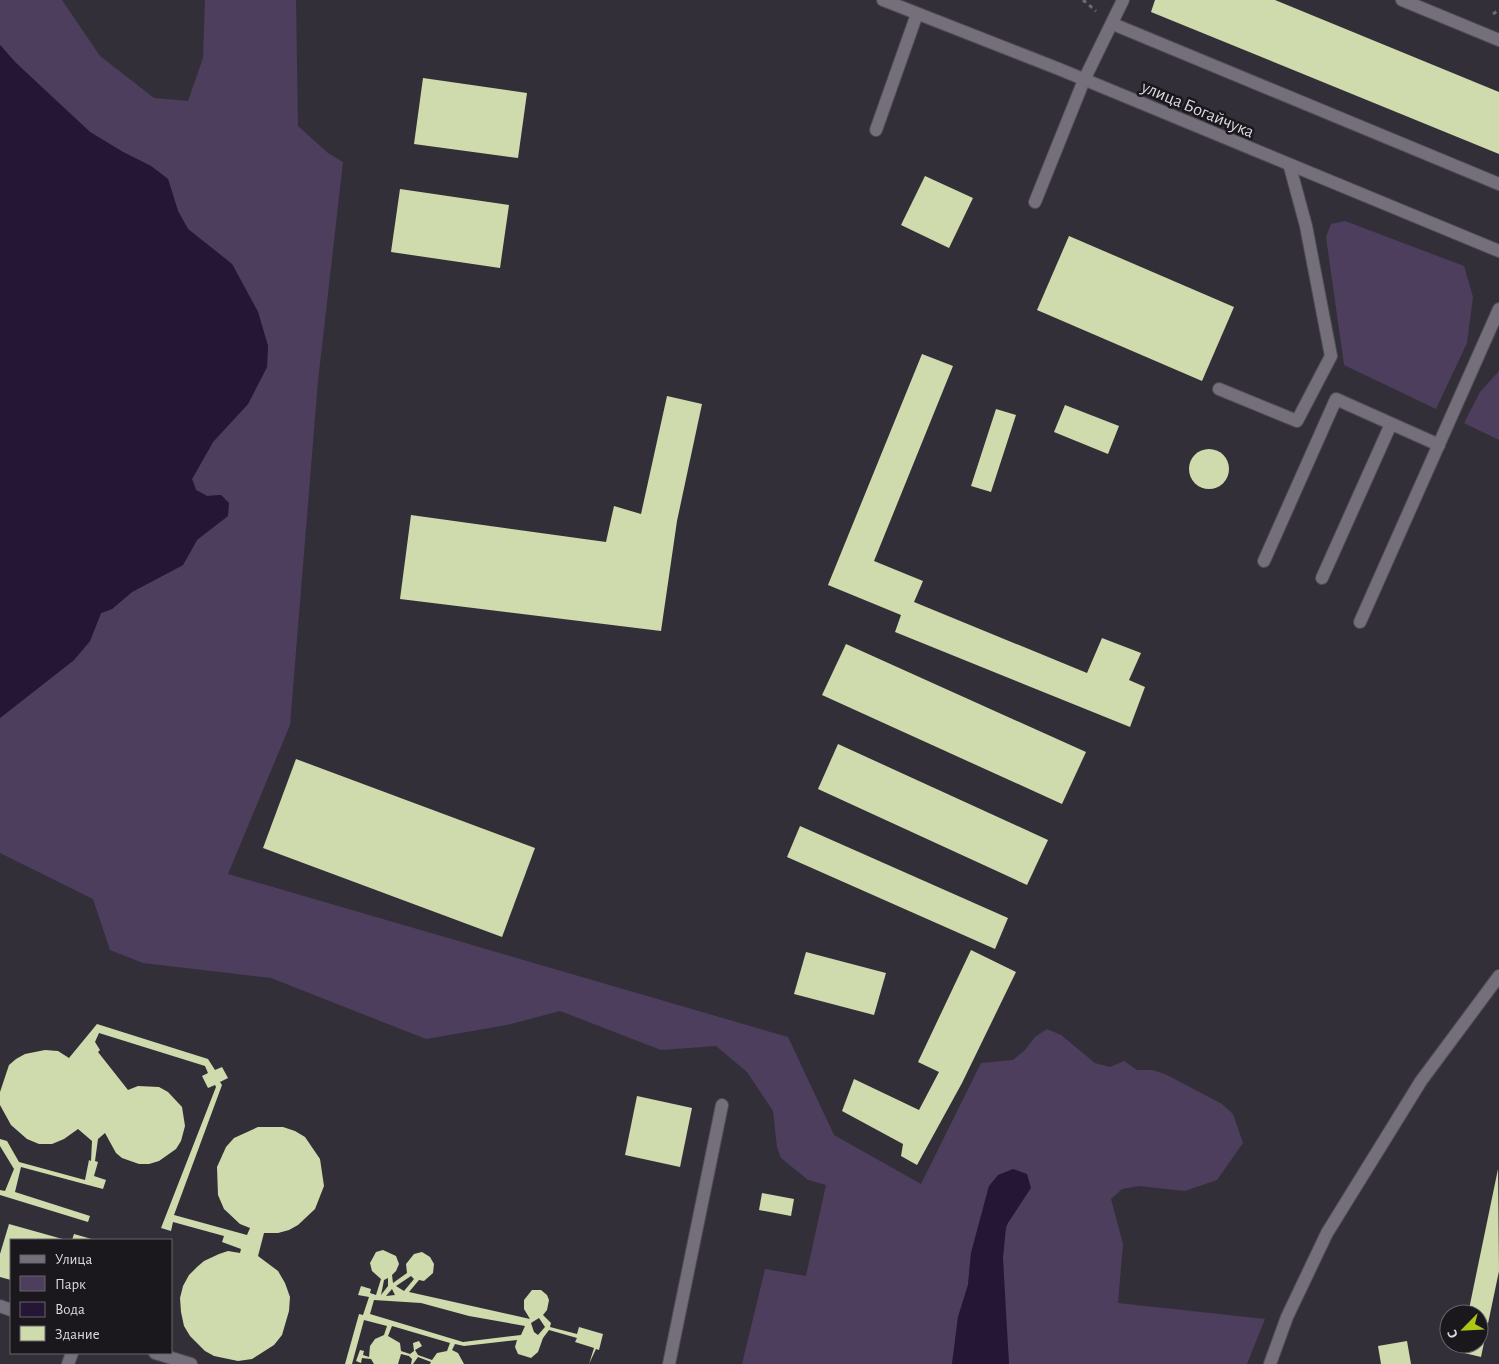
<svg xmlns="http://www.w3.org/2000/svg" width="1499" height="1364" viewBox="0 0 1499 1364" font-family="'Alegreya Sans',sans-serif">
	<rect width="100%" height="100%" fill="#332f39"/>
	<g fill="#4d3e5d">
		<path d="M0,0H62L100,56L154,98L188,101L203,58L205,0H296L298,126L328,153L343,162L318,381L290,725L228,874L788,1037L834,1135L921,1184L981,1063L1013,1060L1025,1050L1035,1037L1047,1029L1061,1035L1095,1063L1110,1067L1124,1061L1137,1070H1153L1167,1075L1222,1104L1233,1114L1243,1143L1217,1180L1185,1191L1139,1186L1122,1189L1111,1199L1123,1244L1118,1303L1265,1319L1247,1364H1009C1007,1325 994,1246 1012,1213L989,1186L971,1253L968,1285L958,1317L952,1364H742L765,1269L806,1276L826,1185L808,1180L781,1158L777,1147L773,1111L747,1072L716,1046L661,1050L560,1011L507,1025L426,1039L271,978L143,963L110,950L93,899L0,853V718L74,660L90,641L101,613L112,609L132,592L183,565L197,540L227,510L229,503L221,495L207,496L196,490L192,479L213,442L248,404L267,367L268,346L258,312L232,264L188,229L178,211L168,179L151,166L123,152L90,132L16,63L0,45Z"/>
		<path d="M1345,221L1464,266L1473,297L1467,343L1436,409L1344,365L1326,237L1331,224Z"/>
		<path d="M1499,371V440L1464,423L1480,392Z"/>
	</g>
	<g fill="#261636">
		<path d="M0,45L16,63L90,132L123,152L151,166L168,179L178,211L188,229L232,264L258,312L268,346L267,367L248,404L213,442L192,479L196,490L207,496L221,495L229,503L228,516L197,540L183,565L132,592L112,609L101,613L90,641L74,660L0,718Z"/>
		<path d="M1013,1169L1027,1174L1031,1188L1006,1226L1003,1258L1009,1364H952L958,1317L968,1285L971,1253L989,1186L998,1175Z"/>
	</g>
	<g fill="#cfdbac" fill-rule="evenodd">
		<path d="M1155,0H1275L1499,92V154L1151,12Z"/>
		<path d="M423,78L527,93L518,158L414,144Z"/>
		<path d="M925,176L973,198L949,248L901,225Z"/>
		<path d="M400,189L509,205L500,268L391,252Z"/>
		<path d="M1069,236L1234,307L1202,381L1037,310Z"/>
		<path d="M922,354L953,366L874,561L923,581L914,602L1087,673L1102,638L1141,653L1129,680L1145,687L1130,727L895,632L901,615L828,585Z"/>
		<path d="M667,396L702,404L677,521L661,631L400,599L411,515L606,542L614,506L641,514Z"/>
		<path d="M1065,405L1119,426L1108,454L1054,432Z"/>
		<path d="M996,409L1016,415L991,492L971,486Z"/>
		<circle cx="1209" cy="469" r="20"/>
		<path d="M846,644L1086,752L1062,804L822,695Z"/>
		<path d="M838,744L1048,840L1027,885L818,789Z"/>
		<path d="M296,759L535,848L502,937L263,848Z"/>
		<path d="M800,826L1008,918L995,949L787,857Z"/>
		<path d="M971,950L1016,972L962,1083L917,1165L901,1156L903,1144L842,1111L854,1079L919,1110L939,1072L918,1062Z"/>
		<path d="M806,952L886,973L874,1015L794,994Z"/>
		<path d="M97,1024L208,1059L215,1070L222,1067L228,1078L220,1082L222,1085L174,1215L247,1235L250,1228L240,1224L224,1209L218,1195L217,1167L226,1147L234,1138L258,1127H283L295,1131L305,1137L320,1159L324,1186L315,1209L298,1225L289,1230L278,1233H264L258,1256L278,1271L285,1283L290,1297L289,1311L282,1335L274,1345L252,1359L238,1361L214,1356L205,1351L190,1336L184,1326L181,1312L180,1298L183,1286L189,1275L197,1267L204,1261L219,1254L228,1251L240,1253L241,1249L222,1242L224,1236L173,1222L171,1231L161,1228L216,1087L215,1085L208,1088L202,1076L208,1073L205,1066L99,1033L95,1042L100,1050L98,1052L128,1090L138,1086L159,1087L168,1092L182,1107L185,1126L181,1141L176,1149L159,1161L149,1164H139L122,1158L116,1153L105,1133L98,1139L95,1161L98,1162L94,1176L106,1180L103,1189L21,1167L15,1192L90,1216L88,1222L0,1195V1190L5,1191L14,1169L0,1146V1139L7,1141L19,1162L85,1180L89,1160L91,1161L92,1141L78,1129L64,1139L52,1144H39L27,1139L11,1125L0,1105V1092L9,1065L16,1059L25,1054L45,1050L58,1051L69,1058Z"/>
		<path d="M637,1096L692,1108L680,1167L625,1155Z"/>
		<path d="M1498,1169L1499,1271L1481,1357L1460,1352L1462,1344H1479V1314H1468Z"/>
		<path d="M762,1193L794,1199L791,1216L759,1210Z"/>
		<path d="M9,1224L66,1240H11V1280L0,1277V1254Z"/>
		<path d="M74,1234L95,1240H72Z"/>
		<path d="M383,1250L396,1256L399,1264L396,1271L392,1275L393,1283L407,1273L406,1264L414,1254L422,1252L430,1257L434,1264L433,1273L424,1281L419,1280L409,1292L530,1319L524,1309V1300L532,1290H541L547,1295L549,1300L547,1310L543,1315L551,1323L550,1327L577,1334L579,1327L603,1334L599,1350L596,1349L589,1364L594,1348L575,1342L577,1338L549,1330L543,1338L538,1352L531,1358L518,1354L515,1347L517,1340L464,1346L455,1344L452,1350L458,1353L464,1364H430L431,1362L418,1357L413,1364H411L412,1359L409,1356L401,1354L398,1364H374L371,1359L362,1358L361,1363L356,1361L360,1350L364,1351L363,1355L369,1357L370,1346L375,1339L384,1335L387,1326L364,1320L352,1364H345L359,1314L363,1315L369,1297L358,1295L361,1286L371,1289L370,1293L376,1295L381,1279L372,1271L370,1263L376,1252ZM411,1276L414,1279L404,1291L396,1286ZM388,1278V1286L381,1295L384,1280ZM392,1289L395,1295L386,1296ZM374,1300L421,1303L469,1316L525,1326L521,1335L463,1342L370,1314ZM539,1318L545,1327L538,1335L534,1332L531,1323ZM392,1326L450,1343L447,1351L437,1353L432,1360L418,1355L415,1350L422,1346L419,1341L413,1343L414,1351L410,1354L401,1351L400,1343L388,1336Z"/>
		<path d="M1407,1341L1411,1364H1381L1378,1346Z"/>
	</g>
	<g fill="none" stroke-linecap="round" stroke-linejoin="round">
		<g stroke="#514d55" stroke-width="14">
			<g id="service">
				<path d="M1402,0L1499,40"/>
				<path d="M1113,24L1499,184"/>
				<path d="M876,130L917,14"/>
				<path d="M1035,202L1084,80L1123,0"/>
				<path d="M1219,389L1297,421L1331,356L1306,226L1290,167"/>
				<path d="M1264,561L1336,399L1439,445"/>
				<path d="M1322,578L1391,424"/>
				<path d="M1360,622L1499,309"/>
				<path d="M0,1306L11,1310"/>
				<path d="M155,1353L191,1364"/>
				<path d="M68,1364L72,1353"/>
				<path d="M669,1364L722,1105"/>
				<path d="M1270,1364L1287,1317L1327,1233L1421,1081L1499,976"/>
			</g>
		</g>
		<g stroke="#514d55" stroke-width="14">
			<path id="minor" d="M883,0L1059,69L1499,251"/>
		</g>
		<g stroke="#6d6a72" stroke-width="3" stroke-dasharray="4 4" stroke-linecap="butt">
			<path d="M1083,0L1096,11"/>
			<path d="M1493,14L1499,10"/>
		</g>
		<use href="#service" stroke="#746f7a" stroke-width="12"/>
		<use href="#minor" stroke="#746f7a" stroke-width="12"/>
	</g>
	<g text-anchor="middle" stroke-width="5" stroke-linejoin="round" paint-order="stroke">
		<g font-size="18" fill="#dbd9df" stroke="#1a181d">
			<text transform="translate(1198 109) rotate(23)" y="6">улица Богайчука</text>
		</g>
	</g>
	<rect x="10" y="1239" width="162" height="115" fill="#1a181d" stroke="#67656b"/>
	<rect x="20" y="1255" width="25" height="8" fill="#746f7a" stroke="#67656b"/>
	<text x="55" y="1264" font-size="15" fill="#dbd9df">Улица</text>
	<rect x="20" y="1276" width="25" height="15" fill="#4d3e5d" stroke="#67656b"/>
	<text x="55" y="1289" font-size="15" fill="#dbd9df">Парк</text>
	<rect x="20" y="1302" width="25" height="15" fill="#261636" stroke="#67656b"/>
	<text x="55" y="1314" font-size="15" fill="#dbd9df">Вода</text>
	<rect x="20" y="1326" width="25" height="15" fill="#cfdbac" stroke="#67656b"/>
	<text x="55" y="1339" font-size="15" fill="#dbd9df">Здание</text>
	<g transform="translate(1464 1329) rotate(246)"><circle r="24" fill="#1a181d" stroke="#67656b"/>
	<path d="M0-4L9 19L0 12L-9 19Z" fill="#acc613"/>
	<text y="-8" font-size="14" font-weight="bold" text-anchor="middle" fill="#dbd9df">С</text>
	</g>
</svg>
